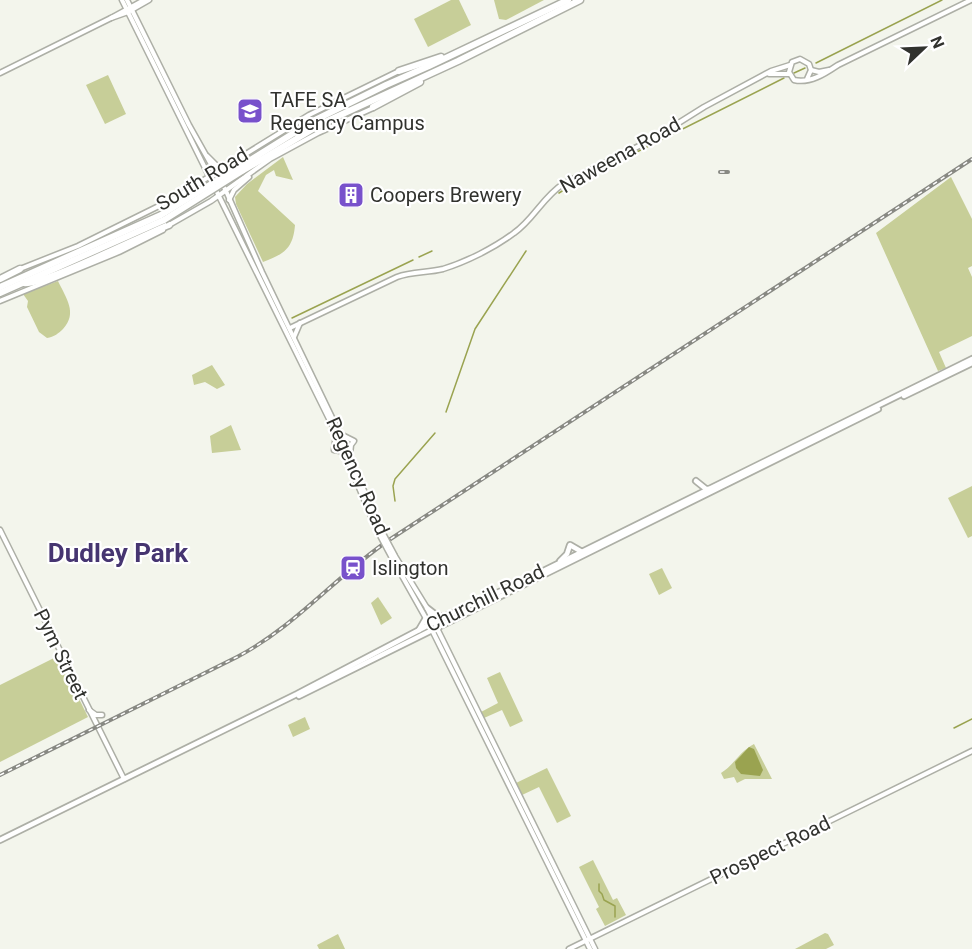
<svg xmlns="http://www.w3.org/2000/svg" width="972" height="949" viewBox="0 0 972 949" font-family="Roboto,sans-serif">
	<rect width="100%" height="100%" fill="#f3f5ec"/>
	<g fill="#c7ce98">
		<path d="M451,0H459L471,25L428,47L414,19Z"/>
		<path d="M494,0H544L506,20L499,19Z"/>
		<path d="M108,75L126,114L105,124L86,85Z"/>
		<path d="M283,157L293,180L276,176L274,170L266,175L258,191L295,225C293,249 284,254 263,262L236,204L235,197L247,184Z"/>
		<path d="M951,177L972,219V266L968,268L972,277V336L939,352L946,368L938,371L876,233Z"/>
		<path d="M58,281C66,298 78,313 63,329C59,333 54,337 47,338L39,332L27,307L28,301L23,294Z"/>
		<path d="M212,365L225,385L217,389L205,382L194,385L192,375Z"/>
		<path d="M231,425L241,450L212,453L210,436Z"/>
		<path d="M972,486V536L968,538L948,498Z"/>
		<path d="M662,568L672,588L659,595L649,574Z"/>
		<path d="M378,597L392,618L381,625L371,603Z"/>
		<path d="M58,656L88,717L0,762V685Z"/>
		<path d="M500,672L523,721L510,727L502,710L484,718L481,712L498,703L487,678Z"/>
		<path d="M305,717L310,729L293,737L288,725Z"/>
		<path d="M754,744L772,779H745L737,783L734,777L724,779L721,773C734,765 740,751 754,744Z"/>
		<path d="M547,768L571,816L557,823L539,787L522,795L516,783Z"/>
		<path d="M593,860L613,900L617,898L626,915L605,926L596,909L599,907L579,867Z"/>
		<path d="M825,933L828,934L834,945L826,949H795Z"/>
		<path d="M338,934L345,949H319L317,945Z"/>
	</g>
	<path fill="#9aa350" d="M749,747L754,749L763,770L760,776L741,774L736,768L735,762Z"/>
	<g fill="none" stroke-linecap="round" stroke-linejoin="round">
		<g stroke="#9aa350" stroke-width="1.5">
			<path d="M816,63L942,0"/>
			<path d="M794,73L805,68"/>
			<path d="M559,193L575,183L784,78"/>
			<path d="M419,257L432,251"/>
			<path d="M292,318L413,260"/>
			<path d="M446,412L475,329L526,251"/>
			<path d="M395,501L393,486L395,479L435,433"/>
			<path d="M954,728L972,719"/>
			<path d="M599,884V891L602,894L604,900L615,906V917"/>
		</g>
		<g stroke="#adafa6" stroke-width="7">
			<g id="secondary">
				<path d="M122,0L336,433L376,528"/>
				<path d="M127,0L189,125L226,191L262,272L340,434L379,526"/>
				<path d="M111,18L144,0"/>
				<path d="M811,70L819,72L829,70"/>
				<path d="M0,73L111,18L128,12L149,0"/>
				<path d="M769,74H789"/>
				<path d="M807,79L811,70L809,64L800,59L792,62L789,72L794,80C810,84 826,73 838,65L971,0"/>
				<path d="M207,156L220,169"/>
				<path d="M229,200L234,190L249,177"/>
				<path d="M169,225L211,201L270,159L318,133L373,108"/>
				<path d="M20,269L78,246L173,199L309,115L399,71"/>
				<path d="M0,301L119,252L163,230"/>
				<path d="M290,328L397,277C412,271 427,273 443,269C466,262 494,248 514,233C533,220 543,197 563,184L653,139L704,107L771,71L790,65"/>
				<path d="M294,337L300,323"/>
				<path d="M336,434L334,450L340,451L346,456"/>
				<path d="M342,435L354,441L351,445L350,454"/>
				<path d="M0,530L124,779"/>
				<path d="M395,556L427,608L595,949"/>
				<path d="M392,558L428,622L590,949"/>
				<path d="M89,710L96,715H102"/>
				<path d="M569,949L972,751"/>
			</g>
		</g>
		<g stroke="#adafa6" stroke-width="8">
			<g id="primary">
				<path d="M904,396L972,363"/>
				<path d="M696,481L706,489H710"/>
				<path d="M560,561L567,554L570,545L582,552"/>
				<path d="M427,608L436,615L444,617"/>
				<path d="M419,630L426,618"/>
				<path d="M299,696L878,409"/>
				<path d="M0,840L297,694L444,617L519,583L972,359"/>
			</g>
		</g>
		<g stroke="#adafa6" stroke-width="9">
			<g id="highway">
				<path d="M399,71L441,57"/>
				<path d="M373,107L420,82"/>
				<path d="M239,167L313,121L386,85L429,66L568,0"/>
				<path d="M242,171L323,123L458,61L580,0"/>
				<path d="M0,279L20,269"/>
				<path d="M23,283C38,288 145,234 169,225"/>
				<path d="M0,287L161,215"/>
				<path d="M0,293L164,220"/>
			</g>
		</g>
		<use href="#secondary" stroke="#fff" stroke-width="4"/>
		<use href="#primary" stroke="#fff" stroke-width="4.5"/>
		<use href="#highway" stroke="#fff" stroke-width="6"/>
		<g stroke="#888983" stroke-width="4">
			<g id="rail">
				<path d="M720,172H728"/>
				<path d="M0,775L237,657C296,626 335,577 389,540L972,159"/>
			</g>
		</g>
		<use href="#rail" stroke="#fff" stroke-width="1.5" stroke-dasharray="4.5" stroke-linecap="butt"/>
		<g stroke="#adafa6" stroke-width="7" stroke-linecap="butt">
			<g id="secondary-bridge">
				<path d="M379,526L395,556"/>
				<path d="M376,528L392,558"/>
			</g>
		</g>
		<g stroke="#adafa6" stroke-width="9" stroke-linecap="butt">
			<g id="highway-bridge">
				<path d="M161,215L239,167"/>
				<path d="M164,220L242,171"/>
			</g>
		</g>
		<use href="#secondary-bridge" stroke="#fff" stroke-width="4"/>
		<use href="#highway-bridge" stroke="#fff" stroke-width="6"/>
	</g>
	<defs>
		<g id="university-square" transform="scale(1.35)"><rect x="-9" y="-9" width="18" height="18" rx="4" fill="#7851cb" stroke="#fff"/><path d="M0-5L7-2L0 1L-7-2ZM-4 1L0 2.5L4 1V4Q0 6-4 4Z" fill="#fff"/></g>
		<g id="building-square" transform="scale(1.35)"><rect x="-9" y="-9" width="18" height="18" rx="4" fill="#7851cb" stroke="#fff"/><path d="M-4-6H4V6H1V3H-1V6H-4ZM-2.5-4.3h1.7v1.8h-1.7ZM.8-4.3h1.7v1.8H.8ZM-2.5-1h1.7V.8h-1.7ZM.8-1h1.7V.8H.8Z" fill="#fff"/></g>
		<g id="station-square" transform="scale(1.35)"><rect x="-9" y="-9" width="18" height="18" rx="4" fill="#7851cb" stroke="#fff"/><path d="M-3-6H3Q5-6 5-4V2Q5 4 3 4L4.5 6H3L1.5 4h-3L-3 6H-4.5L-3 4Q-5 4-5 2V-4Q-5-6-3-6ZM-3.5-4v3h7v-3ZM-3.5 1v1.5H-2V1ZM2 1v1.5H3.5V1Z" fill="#fff"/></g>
	</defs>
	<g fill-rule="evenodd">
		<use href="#university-square" x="250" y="111"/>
		<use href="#building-square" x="351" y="195"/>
		<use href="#station-square" x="353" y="568"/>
	</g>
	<g text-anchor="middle" stroke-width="4.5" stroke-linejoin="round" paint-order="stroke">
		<g font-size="20" fill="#31322e" stroke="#fff" text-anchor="start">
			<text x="270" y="107">TAFE SA<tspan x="270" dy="23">Regency Campus</tspan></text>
			<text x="370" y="202">Coopers Brewery</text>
			<text x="372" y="575">Islington</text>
		</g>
		<g font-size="20" fill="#31322e" stroke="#fff">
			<text transform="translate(620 155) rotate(-29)" y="7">Naweena Road</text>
			<text transform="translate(202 179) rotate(-31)" y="7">South Road</text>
			<text transform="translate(358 476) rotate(66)" y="7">Regency Road</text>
			<text transform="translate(485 598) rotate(-26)" y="7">Churchill Road</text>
			<text transform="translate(61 654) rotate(64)" y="7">Pym Street</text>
			<text transform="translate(770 850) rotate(-26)" y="7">Prospect Road</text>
		</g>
		<g font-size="26" font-weight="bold" fill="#463571" stroke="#fff">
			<text x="118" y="562">Dudley Park</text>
		</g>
	</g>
	<g transform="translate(924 48) rotate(67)" stroke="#ffffff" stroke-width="4.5" paint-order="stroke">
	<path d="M0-4.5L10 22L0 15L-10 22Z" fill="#31322e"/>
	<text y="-9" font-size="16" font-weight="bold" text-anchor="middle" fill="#31322e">N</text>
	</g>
</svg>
